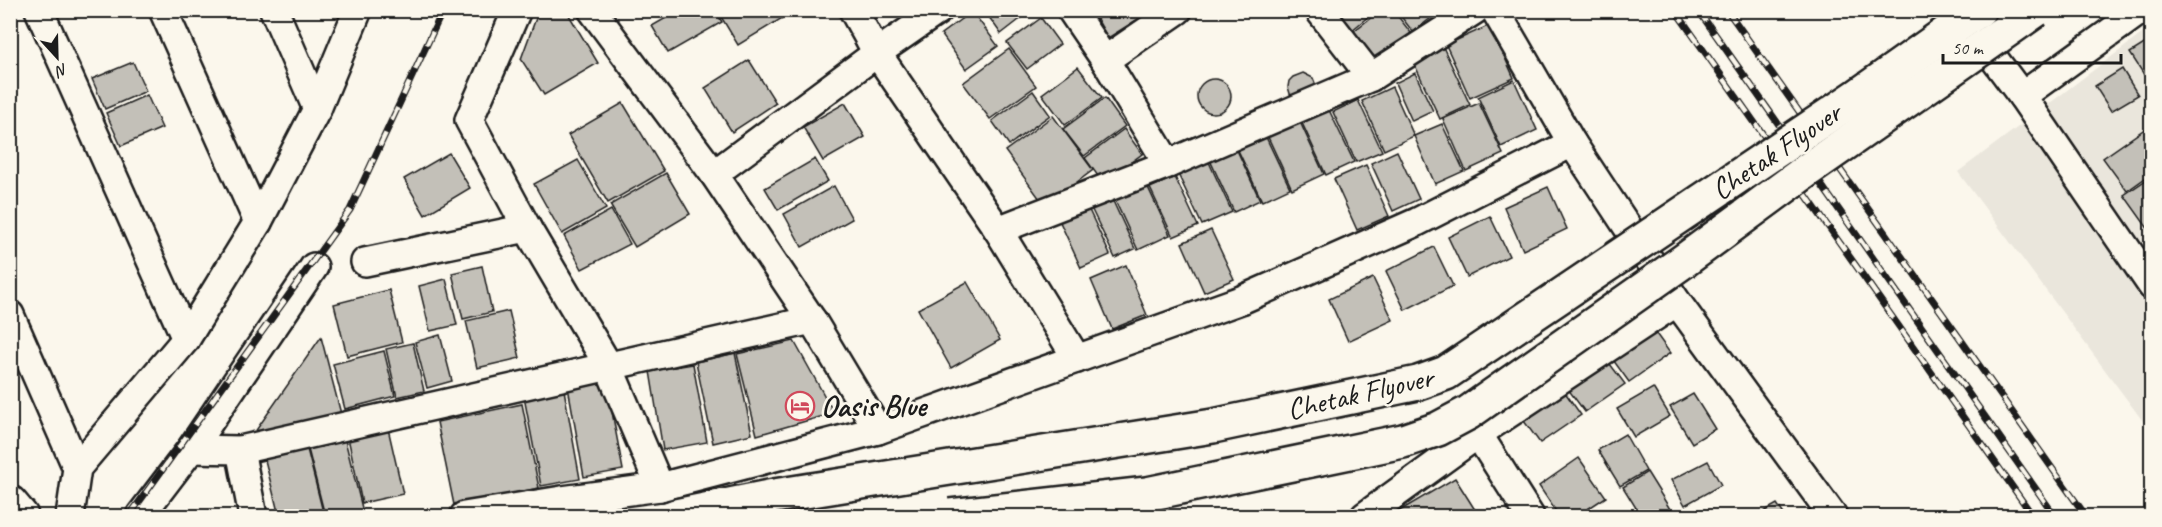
<svg xmlns="http://www.w3.org/2000/svg" width="2162" height="527" viewBox="0 0 2162 527" font-family="Caveat,sans-serif">
	<rect width="100%" height="100%" fill="#fbf7ec"/>
	<filter id="ink" filterUnits="userSpaceOnUse"><feTurbulence type="fractalNoise" baseFrequency=".0167" numOctaves="2"/><feDisplacementMap in="SourceGraphic" scale="12" xChannelSelector="R" yChannelSelector="G"/><feConvolveMatrix kernelMatrix="1 2 1 2 8 2 1 2 1" color-interpolation-filters="sRGB"/></filter>
	<g filter="url(#ink)">
		<path fill="#eae6dc" d="M2151,27V432L1958,172Z"/>
		<g fill="#c3c0b8" stroke="#1c1c1c" stroke-width="1.5">
			<path d="M539,10H566L598,63L544,95L521,59Z"/>
			<path d="M680,10H715L722,22L668,53L652,26Z"/>
			<path d="M717,10H780L784,17L738,45Z"/>
			<path d="M984,10H1032L1001,34Z"/>
			<path d="M1092,10H1140L1143,16L1108,38Z"/>
			<path d="M1335,10H1376L1351,31Z"/>
			<path d="M1381,10H1393L1411,33L1373,63L1350,34Z"/>
			<path d="M1396,10H1441L1413,32Z"/>
			<path d="M972,11L998,46L966,69L941,34Z"/>
			<path d="M1041,18L1060,44L1027,69L1007,43Z"/>
			<path d="M1490,25L1514,78L1470,98L1446,45Z"/>
			<path d="M2152,39V87L2130,53Z"/>
			<path d="M1443,47L1470,105L1440,119L1413,61Z"/>
			<path d="M1009,49L1036,86L990,119L963,83Z"/>
			<path d="M749,60L776,103L732,132L705,88Z"/>
			<path d="M133,62L146,91L105,109L92,79Z"/>
			<path d="M1078,67L1102,98L1065,125L1042,94Z"/>
			<path d="M2122,69L2138,95L2111,111L2095,86Z"/>
			<path d="M1303,73L1313,78L1317,88L1291,97L1288,87L1289,81L1293,77Z"/>
			<path d="M1415,73L1433,111L1412,121L1395,83Z"/>
			<circle cx="1214" cy="96" r="17"/>
			<path d="M1514,80L1537,130L1501,147L1478,97Z"/>
			<path d="M1392,87L1414,136L1384,150L1362,101Z"/>
			<path d="M1033,91L1050,115L1009,145L992,121Z"/>
			<path d="M147,95L162,128L121,146L106,113Z"/>
			<path d="M1105,98L1125,126L1084,156L1063,129Z"/>
			<path d="M1358,100L1382,151L1356,162L1333,112Z"/>
			<path d="M623,103L664,171L608,203L568,135Z"/>
			<path d="M845,103L865,137L823,161L803,127Z"/>
			<path d="M1479,103L1503,154L1466,171L1443,119Z"/>
			<path d="M1329,110L1354,162L1326,175L1302,123Z"/>
			<path d="M1053,116L1093,170L1045,206L1005,151Z"/>
			<path d="M1300,122L1324,174L1292,189L1268,137Z"/>
			<path d="M1442,124L1464,171L1435,184L1414,136Z"/>
			<path d="M2152,124V173L2127,191L2103,158Z"/>
			<path d="M1124,129L1142,154L1103,183L1085,158Z"/>
			<path d="M1265,135L1290,188L1262,201L1237,148Z"/>
			<path d="M1236,148L1260,200L1234,212L1210,160Z"/>
			<path d="M1397,151L1419,199L1393,211L1371,163Z"/>
			<path d="M449,153L470,188L425,215L404,179Z"/>
			<path d="M815,159L828,181L778,210L765,188Z"/>
			<path d="M578,160L606,209L562,234L534,184Z"/>
			<path d="M1208,160L1232,212L1202,225L1178,174Z"/>
			<path d="M1366,165L1389,216L1357,230L1334,179Z"/>
			<path d="M666,173L690,214L635,247L610,205Z"/>
			<path d="M2152,176V228L2149,230L2124,195Z"/>
			<path d="M1175,177L1198,226L1173,237L1150,188Z"/>
			<path d="M1146,183L1170,235L1138,250L1114,198Z"/>
			<path d="M834,186L852,219L802,247L784,214Z"/>
			<path d="M1548,187L1567,229L1523,250L1504,207Z"/>
			<path d="M1112,199L1135,249L1115,258L1091,208Z"/>
			<path d="M1088,208L1110,255L1081,268L1060,222Z"/>
			<path d="M611,210L630,244L582,269L564,236Z"/>
			<path d="M1490,216L1509,256L1467,277L1448,237Z"/>
			<path d="M1211,230L1234,279L1204,292L1182,243Z"/>
			<path d="M1434,247L1453,286L1405,310L1386,271Z"/>
			<path d="M1126,265L1147,315L1112,329L1091,280Z"/>
			<path d="M482,266L492,312L463,319L452,273Z"/>
			<path d="M1373,278L1393,320L1348,341L1329,299Z"/>
			<path d="M446,279L457,325L430,331L419,286Z"/>
			<path d="M967,282L1000,340L951,368L918,309Z"/>
			<path d="M389,290L402,342L347,356L334,304Z"/>
			<path d="M509,311L520,358L477,368L466,321Z"/>
			<path d="M1649,324L1670,353L1629,382L1608,353Z"/>
			<path d="M440,335L452,381L427,388L415,342Z"/>
			<path d="M321,337L341,414L250,439Z"/>
			<path d="M794,341L834,413L757,435L737,354Z"/>
			<path d="M413,343L424,391L397,397L386,349Z"/>
			<path d="M384,351L395,396L345,409L333,364Z"/>
			<path d="M735,353L752,434L713,443L696,362Z"/>
			<path d="M1604,356L1625,384L1585,412L1565,385Z"/>
			<path d="M693,364L707,442L663,450L650,371Z"/>
			<path d="M606,380L623,470L584,477L568,387Z"/>
			<path d="M1562,388L1581,415L1540,443L1521,417Z"/>
			<path d="M1653,388L1670,416L1634,437L1617,409Z"/>
			<path d="M564,390L580,479L541,486L524,397Z"/>
			<path d="M1693,394L1715,429L1692,443L1670,407Z"/>
			<path d="M522,404L539,488L454,505L437,422Z"/>
			<path d="M387,424L403,494L362,503L347,433Z"/>
			<path d="M1625,434L1646,471L1620,486L1598,450Z"/>
			<path d="M344,436L364,516H325L307,445Z"/>
			<path d="M306,445L324,516H279L264,456Z"/>
			<path d="M1579,458L1606,497L1577,516H1559L1539,486Z"/>
			<path d="M1708,461L1721,485L1685,505L1671,480Z"/>
			<path d="M1647,472L1670,509L1658,516H1641L1623,487Z"/>
			<path d="M1455,478L1477,513L1471,516H1391Z"/>
			<path d="M1777,504L1785,516H1756Z"/>
		</g>
		<g fill="none" stroke-linecap="round" stroke-linejoin="round">
			<g stroke="#1c1c1c" stroke-width="32">
				<g id="minor">
					<path d="M39,10L186,339"/>
					<path d="M163,10L258,222"/>
					<path d="M274,10L317,109"/>
					<path d="M517,10L469,120L527,228L608,365L660,487"/>
					<path d="M592,10L714,174L812,320L878,430"/>
					<path d="M853,10L877,53L998,230L1077,359"/>
					<path d="M1071,10L1105,60L1168,164"/>
					<path d="M1319,10L1371,77"/>
					<path d="M1495,10L1572,143L1677,302L1833,516"/>
					<path d="M1972,29L2022,96L2152,286"/>
					<path d="M1105,60L1178,10"/>
					<path d="M2022,96L2141,10"/>
					<path d="M714,174L877,53L939,10"/>
					<path d="M998,230L1168,164L1371,77L1475,10"/>
					<path d="M365,262L527,228"/>
					<path d="M10,315L77,468"/>
					<path d="M1478,434L1530,516"/>
					<path d="M191,449L240,450L812,320"/>
					<path d="M240,450L253,516"/>
					<path d="M70,516L77,468L186,339L258,222L317,109L358,10"/>
					<path d="M140,516L191,449L314,267"/>
					<path d="M464,516L562,500L660,487L878,430L1241,300L1417,222L1572,143"/>
					<path d="M1365,516L1478,434L1677,302"/>
				</g>
			</g>
			<g stroke="#1c1c1c" stroke-width="38">
				<path id="primary" d="M10,503L21,516"/>
			</g>
			<use href="#minor" stroke="#fbf7ec" stroke-width="27"/>
			<use href="#primary" stroke="#fbf7ec" stroke-width="33"/>
			<g stroke="#1c1c1c" stroke-width="7">
				<g id="rail">
					<path d="M1675,10L2033,516"/>
					<path d="M1698,10L2055,516"/>
					<path d="M1727,10L2086,516"/>
					<path d="M129,516L350,210L443,10"/>
				</g>
			</g>
			<use href="#rail" stroke="#fbf7ec" stroke-width="4.5" stroke-dasharray="14" stroke-linecap="butt"/>
			<g stroke="#1c1c1c" stroke-width="38" stroke-linecap="butt">
				<g id="secondary-bridge">
					<path d="M676,516L774,496L1213,426L1418,383L1446,373L1856,97L1979,10"/>
					<path d="M950,516L1147,494L1403,441L1438,429L1468,413L1685,260L1806,171L2036,10"/>
				</g>
			</g>
			<use href="#secondary-bridge" stroke="#fbf7ec" stroke-width="33"/>
		</g>
	</g>
	<defs>
		<g id="hotel-ring" transform="scale(1.5)"><circle r="9.5" fill="#fbf7ec" stroke="#d1495b" stroke-width="1.5"/><path d="M-6-4.5h1.5V1H6V5H4.5V3h-9V5H-6ZM-4 0a1.8 1.8 0 1 1 3.6 0ZM.5 0V-2.5h3Q6-2.5 6 0Z" fill="#d1495b"/></g>
	</defs>
	<g fill-rule="evenodd">
		<use href="#hotel-ring" x="800" y="406"/>
	</g>
	<g text-anchor="middle" stroke-width="5" stroke-linejoin="round" paint-order="stroke">
		<g font-size="30" fill="#1c1c1c" stroke="#fbf7ec">
			<text transform="translate(1776 151) rotate(-34)" y="10">Chetak Flyover</text>
			<text transform="translate(1360 393) rotate(-13)" y="10">Chetak Flyover</text>
		</g>
		<g font-size="30" font-weight="bold" fill="#1c1c1c" stroke="#fbf7ec" text-anchor="start">
			<text x="821" y="416">Oasis Blue</text>
		</g>
	</g>
	<rect width="2162" height="527" fill="none" stroke="#fbf7ec" stroke-width="36"/>
	<rect x="18" y="18" width="2126" height="491" fill="none" stroke="#1c1c1c" stroke-width="2" filter="url(#ink)"/>
	<g transform="translate(57 57) rotate(158)" stroke="#fbf7ec" stroke-width="4.5" paint-order="stroke">
	<path d="M0-4.5L10 22L0 15L-10 22Z" fill="#1c1c1c"/>
	<text y="-9" font-size="16" font-weight="bold" text-anchor="middle" fill="#1c1c1c">N</text>
	</g>
	<path d="M1943 54v9h178v-9" fill="none" stroke="#1c1c1c" stroke-width="3"/>
	<text x="1952" y="54" font-size="18" fill="#1c1c1c" stroke="#fbf7ec" stroke-width="4.5" paint-order="stroke">50 m</text>
</svg>
